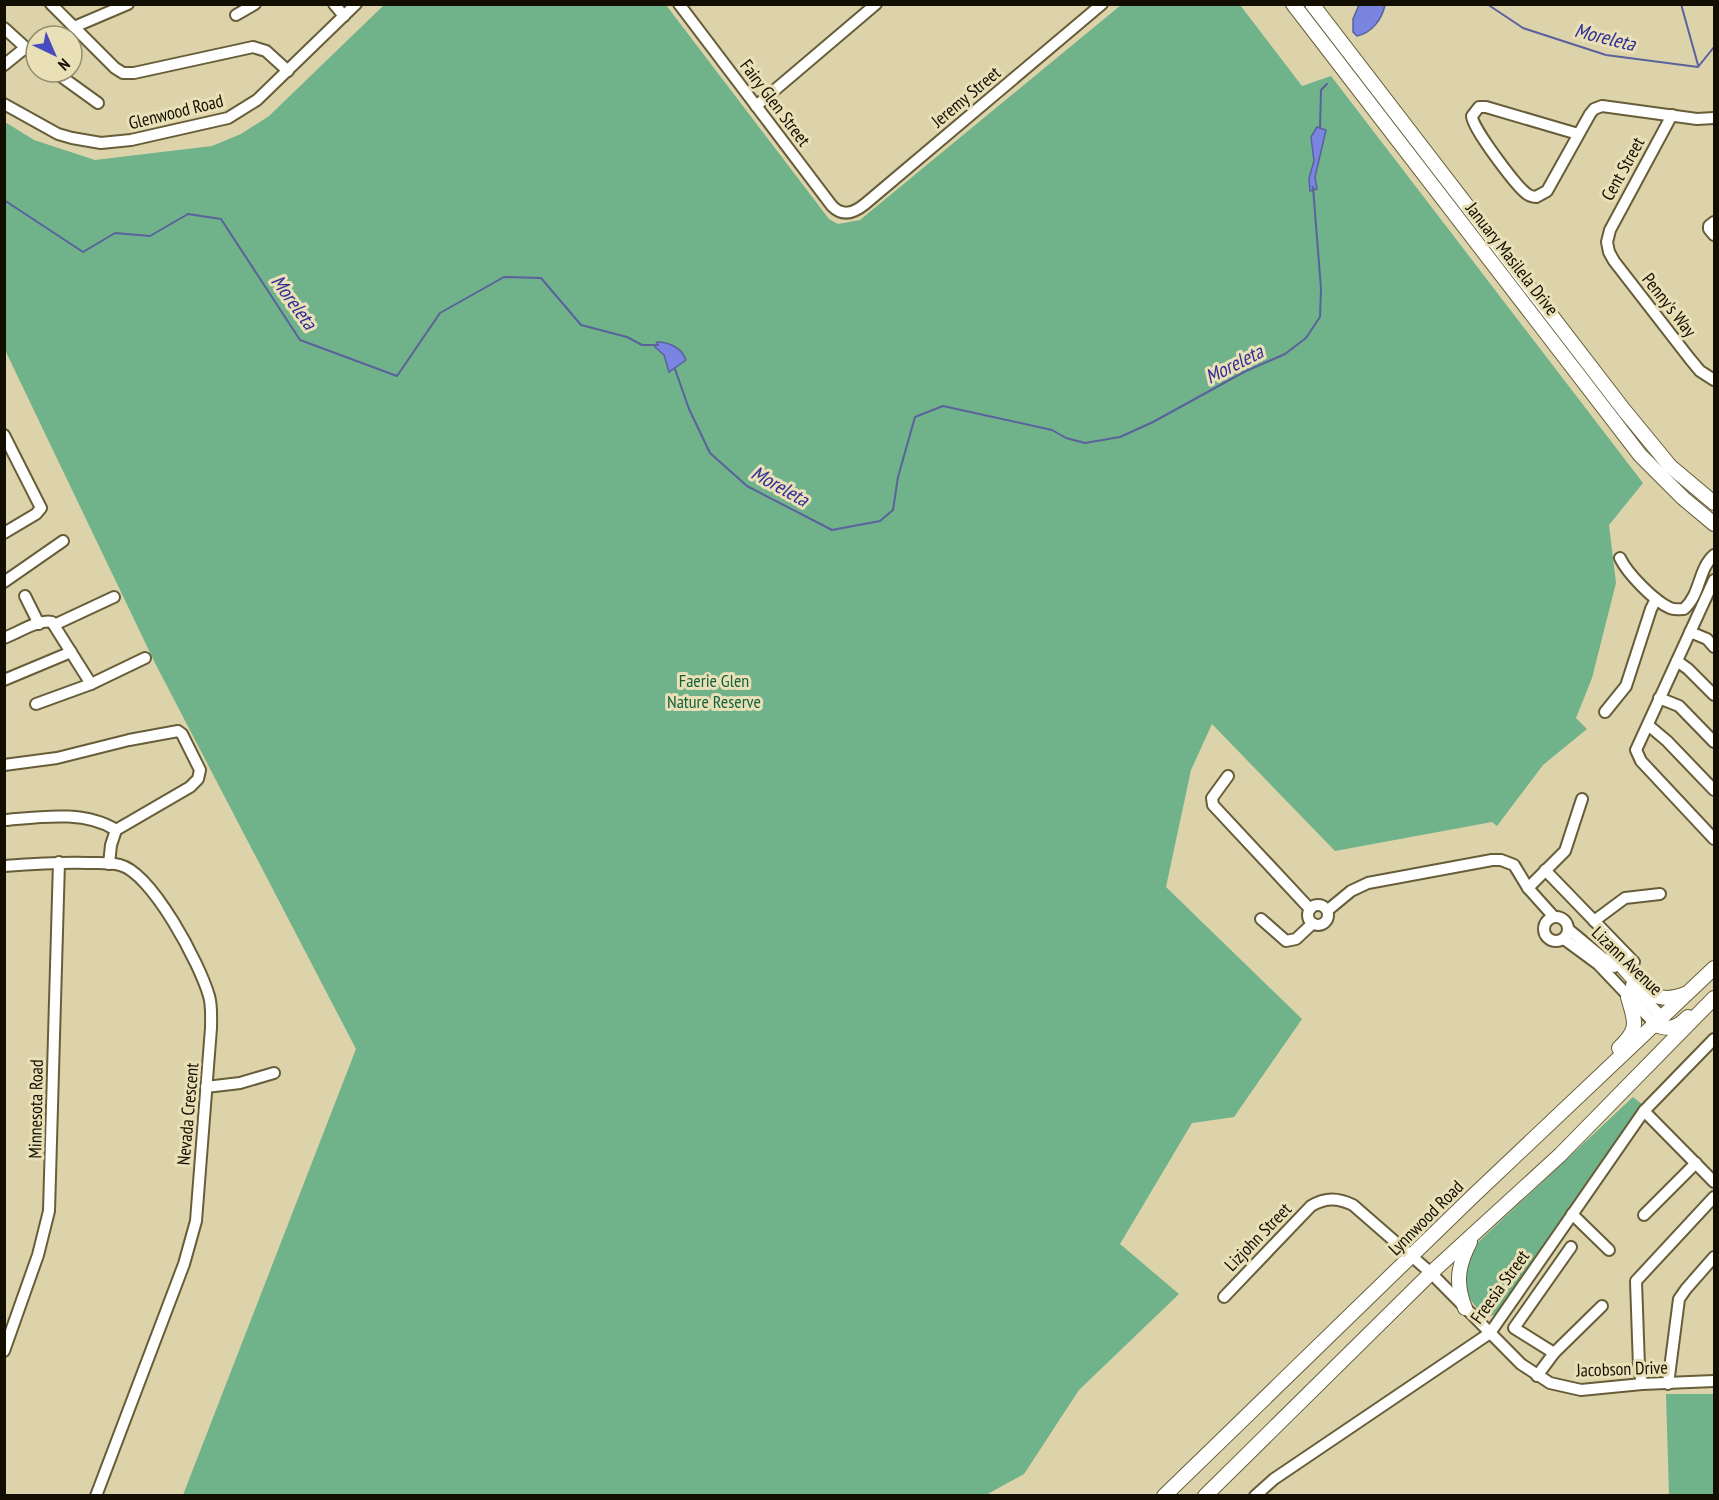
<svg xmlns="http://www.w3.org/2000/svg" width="1719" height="1500" viewBox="0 0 1719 1500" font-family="'PT Sans Narrow',sans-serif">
	<rect width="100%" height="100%" fill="#dcd3aa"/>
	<g fill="#70b28a">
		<path d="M384,5H666L829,219L838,224L860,220L1121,5H1240L1302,86L1331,76L1643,483L1609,525L1616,583L1592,678L1576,718L1587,729L1543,765L1497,826L1492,822L1335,851L1212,724L1191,770L1166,887L1302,1019L1234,1117L1192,1123L1120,1244L1179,1294L1079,1390L1024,1474L984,1496L183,1495L356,1049L155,663L5,350V122L34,140L95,160L212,146L241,134L269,116Z"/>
		<path d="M1633,1097L1643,1105L1499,1315L1483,1316L1463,1290L1464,1265L1473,1247Z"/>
		<path d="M1666,1394H1714V1494L1669,1495Z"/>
	</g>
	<g fill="#7985e0" stroke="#5a619d" stroke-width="1.5">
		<path d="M1359,5H1385C1382,19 1372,33 1357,36L1353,32V19Z"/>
		<path d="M1317,127L1326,130L1315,177L1317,189L1310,191L1309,178L1314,161L1311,137Z"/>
		<path d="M657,342C669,342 682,348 686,360L669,372L664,355L655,347Z"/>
	</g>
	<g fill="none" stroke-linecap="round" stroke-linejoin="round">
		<g stroke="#5a619d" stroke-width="2">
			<path d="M1487,4L1523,28L1606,55L1698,67L1714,47"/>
			<path d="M1681,4L1698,65"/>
			<path d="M1320,128L1321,90L1327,84"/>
			<path d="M4,200L83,252L115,233L150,236L188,214L221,219L300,340L397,376L440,313L504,277L541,278L581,325L627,337L642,345H658"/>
			<path d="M675,369L689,409L710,453L747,486L832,530L880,521L893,510L898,477L915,417L943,406L1052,430L1066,438L1085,443L1120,437L1153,422L1244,372L1285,354L1306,338L1320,317L1321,289L1313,187"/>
		</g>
		<g stroke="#675e39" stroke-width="14">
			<g id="minor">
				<path d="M51,4L115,68L123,73H134L253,47L266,51L288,71"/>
				<path d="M334,4L344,16"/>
				<path d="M679,4L832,206C843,217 854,213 865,204L1102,4"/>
				<path d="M236,15L255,4"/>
				<path d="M74,27L128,4"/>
				<path d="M4,28L36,57"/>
				<path d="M4,65L25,48"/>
				<path d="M55,72L98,103"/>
				<path d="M4,104L58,134L72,138L101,143L131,140L228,118L257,100L356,4"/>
				<path d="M756,106L876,4"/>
				<path d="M1672,115L1610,230L1607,242L1609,252L1614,261L1690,359L1700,371L1714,380"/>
				<path d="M1578,134L1486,107H1479L1472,116C1472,128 1517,187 1527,194C1531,197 1532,196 1536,197L1547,191L1590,114L1594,109L1602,106L1697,119L1714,118"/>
				<path d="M1714,222L1709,226V229L1714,235"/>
				<path d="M4,435L41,508L36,514L4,533"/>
				<path d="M1620,558C1627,573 1654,601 1670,608C1674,610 1678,609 1684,609C1701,594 1698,569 1714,555"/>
				<path d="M1714,580L1636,750L1641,761L1714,839"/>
				<path d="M4,582L63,541"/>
				<path d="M25,596L39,624"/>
				<path d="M54,625L114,597"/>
				<path d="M1690,632L1707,639L1714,647"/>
				<path d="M4,638C18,633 38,619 52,622L91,684L145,658"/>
				<path d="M1677,661L1688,669L1714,695"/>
				<path d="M4,680L71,652"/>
				<path d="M1659,698L1679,706L1714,742"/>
				<path d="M36,704L91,684"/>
				<path d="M1605,712L1626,686L1651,609L1656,599"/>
				<path d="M1648,725L1667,741L1714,790"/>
				<path d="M4,765L57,758L129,740L178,731L182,734L200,770L198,779L190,787L116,830L111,845L109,864"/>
				<path d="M1228,776L1212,798L1213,805L1310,909"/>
				<path d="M4,820C40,817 85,810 116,830"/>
				<path d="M4,866C32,864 60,862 88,863C98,863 109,862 120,865C152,873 200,964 209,996C212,1006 211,1017 211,1028L196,1221L184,1264L96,1496"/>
				<path d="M1545,870L1634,962"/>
				<path d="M1528,888L1565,851L1582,799"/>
				<circle cx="1318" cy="915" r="10"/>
				<path d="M1328,910L1351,891L1368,883L1492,860H1501L1514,865L1528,888L1554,917"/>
				<circle cx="1556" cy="929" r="12"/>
				<path d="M1261,919L1286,941L1296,939L1312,924"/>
				<path d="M1594,921L1625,898L1660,894"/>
				<path d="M1568,929L1614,967"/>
				<path d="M1564,939L1598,964L1656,1025"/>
				<path d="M1631,985L1663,1018"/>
				<path d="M206,1087L240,1083L274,1073"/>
				<path d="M1644,1111L1714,1182"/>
				<path d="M1572,1214L1609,1250"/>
				<path d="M1644,1215L1696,1163"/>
				<path d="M1224,1297L1311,1206C1326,1197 1338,1198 1353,1205L1431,1273L1521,1364L1550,1383L1581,1390L1642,1384L1714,1381"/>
				<path d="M4,1351L38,1255L49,1211L59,862"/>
				<path d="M1554,1353L1514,1328L1571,1247"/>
				<path d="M1537,1376L1554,1353L1602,1306"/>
				<path d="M1642,1384L1639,1367L1636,1281L1714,1197"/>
				<path d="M1668,1384L1679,1299L1686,1289L1714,1257"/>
				<path d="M1255,1496L1274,1479L1490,1333L1644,1111L1714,1039"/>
			</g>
		</g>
		<g stroke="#675e39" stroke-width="16">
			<g id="major">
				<path d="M1293,4L1640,455L1683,498L1714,524"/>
				<path d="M1312,4L1624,410L1670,466L1714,503"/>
				<path d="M1609,961L1615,962L1621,965C1641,986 1653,1007 1685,994"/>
				<path d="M1656,1025C1670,1031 1678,1027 1688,1017"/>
				<path d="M1619,1048C1640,1028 1635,1022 1628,997"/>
				<path d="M1465,1308C1455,1283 1458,1265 1470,1242"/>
				<path d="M1164,1496L1473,1196L1714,968"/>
				<path d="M1205,1496L1431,1273L1560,1155L1714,998"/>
			</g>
		</g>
		<use href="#minor" stroke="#fff" stroke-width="10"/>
		<use href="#major" stroke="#fff" stroke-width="14"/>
	</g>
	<g text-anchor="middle" stroke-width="6" stroke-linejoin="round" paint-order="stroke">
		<g font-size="18" fill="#120e02" stroke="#e9e0b7">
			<text transform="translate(966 97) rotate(-40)" y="6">Jeremy Street</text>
			<text transform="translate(775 103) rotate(53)" y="6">Fairy Glen Street</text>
			<text transform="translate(176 112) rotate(-14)" y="6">Glenwood Road</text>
			<text transform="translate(1623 169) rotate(-61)" y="6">Cent Street</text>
			<text transform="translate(1512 259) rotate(52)" y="6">January Masilela Drive</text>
			<text transform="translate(1669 305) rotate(52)" y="6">Penny's Way</text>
			<text transform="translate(1627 961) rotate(44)" y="6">Lizann Avenue</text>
			<text transform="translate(36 1109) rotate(-89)" y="6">Minnesota Road</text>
			<text transform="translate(188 1114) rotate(-85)" y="6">Nevada Crescent</text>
			<text transform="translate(1426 1218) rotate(-45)" y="6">Lynnwood Road</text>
			<text transform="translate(1258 1237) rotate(-46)" y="6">Lizjohn Street</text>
			<text transform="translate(1500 1287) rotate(-54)" y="6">Freesia Street</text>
			<text transform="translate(1622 1369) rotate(-2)" y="6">Jacobson Drive</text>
		</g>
		<g font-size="18" fill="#12633c" stroke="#e9e0b7">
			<text x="714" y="687">Faerie Glen<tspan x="714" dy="21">Nature Reserve</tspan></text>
		</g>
		<g font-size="20" font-style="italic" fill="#312d97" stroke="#e9e0b7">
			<text transform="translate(1605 37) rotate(14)" y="7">Moreleta</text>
			<text transform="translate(294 302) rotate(54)" y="7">Moreleta</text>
			<text transform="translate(1234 364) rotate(-27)" y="7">Moreleta</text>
			<text transform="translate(780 486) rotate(29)" y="7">Moreleta</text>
		</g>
	</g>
	<rect width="1719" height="1500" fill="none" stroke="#120e02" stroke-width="12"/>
	<g transform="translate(54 54) rotate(136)"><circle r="28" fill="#e9e0b7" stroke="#938c6f" stroke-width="1.5"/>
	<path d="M0-4.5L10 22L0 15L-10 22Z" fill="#484bc0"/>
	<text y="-9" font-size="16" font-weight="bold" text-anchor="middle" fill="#120e02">N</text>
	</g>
</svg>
